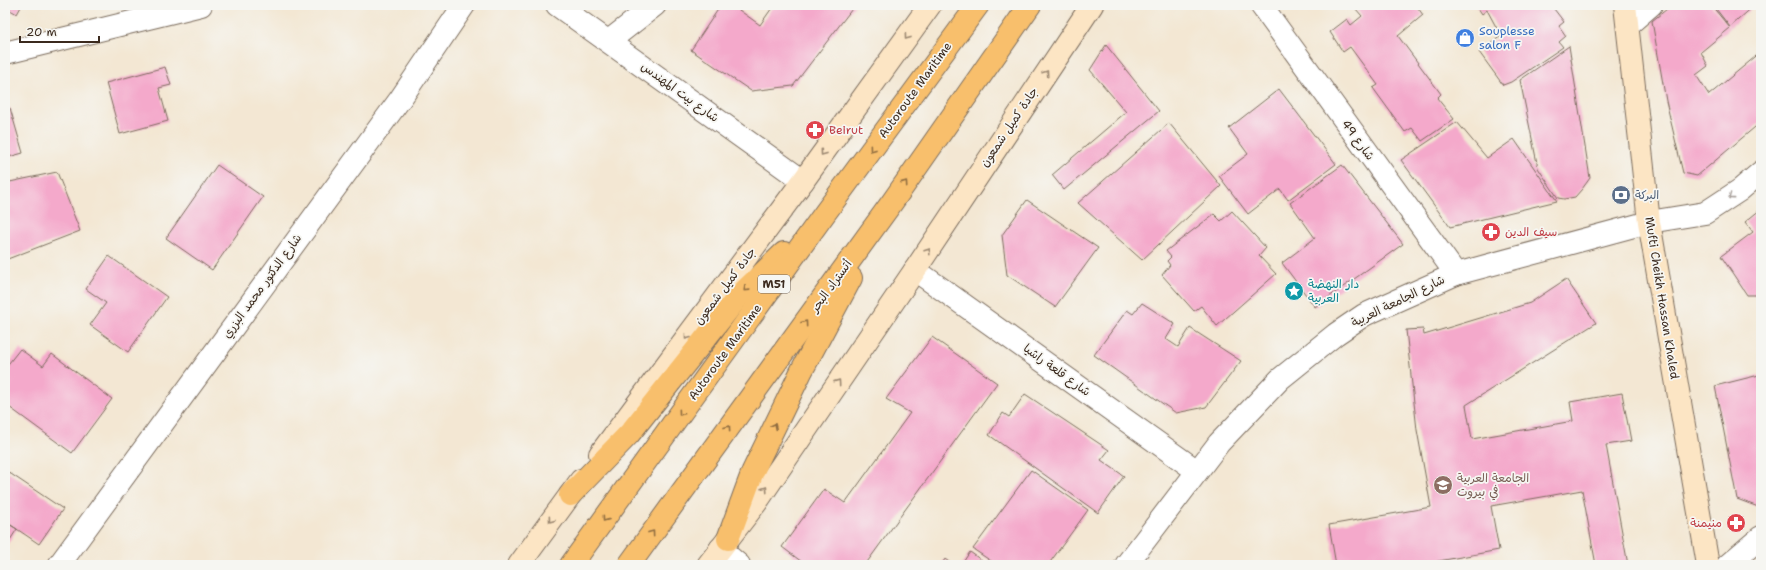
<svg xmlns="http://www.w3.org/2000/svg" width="1766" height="570" viewBox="0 0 1766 570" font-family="'Shantell Sans','Playpen Sans Arabic',sans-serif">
	<rect width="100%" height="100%" fill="#f6f6f2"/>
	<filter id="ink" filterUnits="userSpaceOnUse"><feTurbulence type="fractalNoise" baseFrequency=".025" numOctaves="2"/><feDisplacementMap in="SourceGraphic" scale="8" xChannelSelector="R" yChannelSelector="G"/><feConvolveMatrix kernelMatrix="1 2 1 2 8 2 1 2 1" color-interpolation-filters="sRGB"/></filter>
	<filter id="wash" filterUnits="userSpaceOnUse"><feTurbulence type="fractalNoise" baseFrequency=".012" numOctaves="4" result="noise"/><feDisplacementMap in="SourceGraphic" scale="16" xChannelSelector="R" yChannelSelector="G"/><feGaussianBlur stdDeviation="0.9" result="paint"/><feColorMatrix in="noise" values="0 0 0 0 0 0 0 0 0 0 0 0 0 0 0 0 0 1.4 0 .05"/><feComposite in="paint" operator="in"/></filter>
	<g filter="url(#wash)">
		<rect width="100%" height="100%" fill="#f3e7d3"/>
		<g id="blocks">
			<g fill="#f4a9cb">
				<path d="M5,5H22L17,14L5,7Z"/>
				<path d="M721,5H732L760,25L774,5H855L793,86L751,91L691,50Z"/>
				<path d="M1360,5H1416L1423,15L1398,36L1441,94L1437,98L1454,119L1422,141L1412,128L1405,132L1373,88L1378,85L1350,47L1343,52L1330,32L1347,19L1351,25L1362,16L1355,8Z"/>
				<path d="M1476,5H1559L1554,9L1564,22L1559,26L1566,36L1559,42L1563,47L1511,82L1503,85L1479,52L1501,36L1487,10L1482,14Z"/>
				<path d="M1672,5H1711L1730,28L1701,52L1708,66L1696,75L1709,95L1761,52V122L1697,176L1683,173L1666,101L1652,21Z"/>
				<path d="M1713,5H1755L1730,27Z"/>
				<path d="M1106,45L1159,111L1064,190L1052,175L1126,112L1090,70Z"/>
				<path d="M1569,46L1590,178L1582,189L1575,197L1564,199L1558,198L1538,168L1520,80Z"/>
				<path d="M165,67L171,85L159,88L168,121L120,134L106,83Z"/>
				<path d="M1279,89L1336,164L1288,200L1280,189L1248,214L1219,176L1248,154L1229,128Z"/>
				<path d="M10,108L23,153L5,158V109Z"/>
				<path d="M1457,122L1487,158L1514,139L1557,201L1450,227L1401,160Z"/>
				<path d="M1169,123L1221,186L1142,260L1078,203Z"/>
				<path d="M217,165L263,197L212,270L166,238Z"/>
				<path d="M1342,165L1403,244L1315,307L1282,263L1315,238L1290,203Z"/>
				<path d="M57,172L80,231L5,260V183Z"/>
				<path d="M1027,200L1098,248L1055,307L1007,275L1002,235Z"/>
				<path d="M1761,209V295H1747L1721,256L1753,232L1745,222Z"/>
				<path d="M1232,211L1266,248L1259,256L1276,274L1217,326L1201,306L1194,311L1162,275L1170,265L1167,261L1171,257L1166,251L1214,214L1221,221Z"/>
				<path d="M109,256L167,297L128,352L90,325L106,303L86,289Z"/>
				<path d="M1566,279L1596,323L1466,405L1472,439L1573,421L1570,402L1622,393L1631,441L1606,445L1628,565H1596L1582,490L1491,506L1499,550L1417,565H1336L1329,525L1431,507L1417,430L1406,330L1423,329L1424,335L1530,303Z"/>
				<path d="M1142,303L1175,324L1166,339L1178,347L1190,328L1241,361L1206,407L1176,413L1094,355L1127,310L1133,314Z"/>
				<path d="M932,337L997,383L865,565H806L782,547L824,489L845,503L910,413L886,399Z"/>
				<path d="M20,349L43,366L52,354L112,399L72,453L5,404V368Z"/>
				<path d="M1759,375L1761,388V508L1737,499L1715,386Z"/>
				<path d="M1025,394L1109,450L1101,460L1124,476L1098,513L989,435L1003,413L1009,417Z"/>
				<path d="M5,470L63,509L39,544L5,521Z"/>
				<path d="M1031,470L1088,510L1048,565H997L973,549Z"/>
				<path d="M5,522L17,529L5,548Z"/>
				<path d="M970,552L988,565H961Z"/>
				<path d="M945,559L953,565H941Z"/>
			</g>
		</g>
	</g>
	<g filter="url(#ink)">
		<use href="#blocks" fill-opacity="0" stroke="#7b6c5d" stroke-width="1"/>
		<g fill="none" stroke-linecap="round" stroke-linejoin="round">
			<g stroke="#7b6c5d" stroke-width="24">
				<g id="minor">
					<path d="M557,5L803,181"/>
					<path d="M1261,5L1456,274"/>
					<path d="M1628,25L1651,5"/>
					<path d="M609,41L655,5"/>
					<path d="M5,53L201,5"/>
					<path d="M915,270L1197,471"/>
					<path d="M720,549L739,565"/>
					<path d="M59,565L401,98L464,5"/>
					<path d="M1126,565L1219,443L1280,379L1336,334L1364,315L1456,274L1649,222"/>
					<path d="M1728,565L1761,537"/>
				</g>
			</g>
			<g stroke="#7b6c5d" stroke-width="24">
				<path id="tertiary" d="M1649,222L1705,213L1740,190L1761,172"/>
			</g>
			<g stroke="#7b6c5d" stroke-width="24">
				<g id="secondary">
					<path d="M1625,5L1649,222L1708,565"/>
					<path d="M600,454L803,181L930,5"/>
					<path d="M519,565L581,480"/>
					<path d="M708,565L756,503L915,270L1092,5"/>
				</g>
			</g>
			<g stroke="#7b6c5d" stroke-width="24">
				<g id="motorway">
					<path d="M570,495L629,434L739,296L784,253"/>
					<path d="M728,539L753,471L802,370L851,278"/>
					<path d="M571,565L825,213L978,5"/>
					<path d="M629,565L893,201L1030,5"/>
				</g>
			</g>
			<use href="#minor" stroke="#fff" stroke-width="22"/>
			<use href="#tertiary" stroke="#fff" stroke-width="22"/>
			<use href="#secondary" stroke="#fce5c4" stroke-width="22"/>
			<use href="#motorway" stroke="#f8bf6c" stroke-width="22"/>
		</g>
		<defs><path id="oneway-chevron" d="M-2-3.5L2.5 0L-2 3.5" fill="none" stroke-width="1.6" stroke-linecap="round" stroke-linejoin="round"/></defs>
		<g stroke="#9c8871">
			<use href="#oneway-chevron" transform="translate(907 37) rotate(126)"/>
			<use href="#oneway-chevron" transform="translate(1046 73) rotate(-56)"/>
			<use href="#oneway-chevron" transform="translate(823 153) rotate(126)"/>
			<use href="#oneway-chevron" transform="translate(928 251) rotate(-57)"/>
			<use href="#oneway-chevron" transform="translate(687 337) rotate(127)"/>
			<use href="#oneway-chevron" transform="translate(838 382) rotate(-55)"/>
			<use href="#oneway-chevron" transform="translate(765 489) rotate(-56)"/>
			<use href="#oneway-chevron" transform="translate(551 520) rotate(126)"/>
		</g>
		<g stroke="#906d41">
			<use href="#oneway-chevron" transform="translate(872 149) rotate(126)"/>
			<use href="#oneway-chevron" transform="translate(905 183) rotate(-55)"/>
			<use href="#oneway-chevron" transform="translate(746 289) rotate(136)"/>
			<use href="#oneway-chevron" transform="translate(805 323) rotate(-54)"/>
			<use href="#oneway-chevron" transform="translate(681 413) rotate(126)"/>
			<use href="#oneway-chevron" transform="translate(774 426) rotate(-64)"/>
			<use href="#oneway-chevron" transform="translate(728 428) rotate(-54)"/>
			<use href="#oneway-chevron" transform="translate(605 519) rotate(126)"/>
			<use href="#oneway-chevron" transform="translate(652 533) rotate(-54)"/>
		</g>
		<use stroke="#a79f9a" href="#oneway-chevron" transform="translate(1731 197) rotate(144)"/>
	</g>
	<defs>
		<g id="shop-disc" transform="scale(1)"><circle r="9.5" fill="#3f7fe0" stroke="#f6f6f2"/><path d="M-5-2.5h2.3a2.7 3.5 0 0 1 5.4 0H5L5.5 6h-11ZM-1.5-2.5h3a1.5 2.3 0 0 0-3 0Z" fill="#fff"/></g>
		<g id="pharmacy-disc" transform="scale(1)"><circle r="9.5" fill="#e0444e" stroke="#f6f6f2"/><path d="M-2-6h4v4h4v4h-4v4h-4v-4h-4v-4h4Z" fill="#fff"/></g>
		<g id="bank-disc" transform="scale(1)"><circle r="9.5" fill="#5c6f8a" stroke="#f6f6f2"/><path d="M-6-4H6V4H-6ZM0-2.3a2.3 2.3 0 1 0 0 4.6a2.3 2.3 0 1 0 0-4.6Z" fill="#fff"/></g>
		<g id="sight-disc" transform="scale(1)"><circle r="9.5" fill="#0f9aa8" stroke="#f6f6f2"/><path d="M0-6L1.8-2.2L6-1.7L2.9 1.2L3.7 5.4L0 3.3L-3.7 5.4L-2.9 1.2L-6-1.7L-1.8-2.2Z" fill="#fff"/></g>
		<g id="university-disc" transform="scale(1)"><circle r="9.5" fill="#8d6e63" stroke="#f6f6f2"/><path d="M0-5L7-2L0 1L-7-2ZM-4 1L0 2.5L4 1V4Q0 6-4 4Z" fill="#fff"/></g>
	</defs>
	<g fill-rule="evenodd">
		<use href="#shop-disc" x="1465" y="38"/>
		<use href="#pharmacy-disc" x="815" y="130"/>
		<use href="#bank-disc" x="1621" y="195"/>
		<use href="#pharmacy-disc" x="1491" y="232"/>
		<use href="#sight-disc" x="1294" y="291"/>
		<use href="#university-disc" x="1443" y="485"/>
		<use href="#pharmacy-disc" x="1736" y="523"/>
	</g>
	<g text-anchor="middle" stroke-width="3.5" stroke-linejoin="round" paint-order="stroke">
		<rect fill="#f6f6f2" stroke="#73675e" stroke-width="1" x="758" y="275" width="32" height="18" rx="3"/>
		<g font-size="11" font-weight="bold" fill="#3b2a1e">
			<text x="774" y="288">M51</text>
		</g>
		<g font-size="12" fill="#366cbe" stroke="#f6f6f2" text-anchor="start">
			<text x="1479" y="35">Souplesse<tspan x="1479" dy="14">salon F</tspan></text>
		</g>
		<g font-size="12" fill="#3b2a1e" stroke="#f6f6f2">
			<text transform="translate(915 90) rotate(-54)" y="4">Autoroute Maritime</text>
			<text transform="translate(680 92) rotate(36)" y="4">شارع بيت المهندس</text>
			<text transform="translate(1009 127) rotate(-56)" y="4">جادة كميل شمعون</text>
			<text transform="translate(1358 140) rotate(54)" y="4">شارع 49</text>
			<text transform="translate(262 286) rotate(-54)" y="4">شارع الدكتور محمد البزري</text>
			<text transform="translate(725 286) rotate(-53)" y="4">جادة كميل شمعون</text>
			<text transform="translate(831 286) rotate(-54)" y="4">أتستراد البحر</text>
			<text transform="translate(1662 298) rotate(81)" y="4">Mufti Cheikh Hassan Khaled</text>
			<text transform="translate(1398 301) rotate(-26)" y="4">شارع الجامعة العربية</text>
			<text transform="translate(725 352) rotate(-54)" y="4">Autoroute Maritime</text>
			<text transform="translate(1057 370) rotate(36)" y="4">شارع قلعة راشيا</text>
		</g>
		<g font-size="12" fill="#be3a42" stroke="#f6f6f2" text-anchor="start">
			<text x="829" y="134">Beirut</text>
			<text x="1505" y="236">سيف الدين</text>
			<text x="1722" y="527" text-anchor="end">منيمنة</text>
		</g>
		<g font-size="12" fill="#4e5e75" stroke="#f6f6f2" text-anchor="start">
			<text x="1635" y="199">البركة</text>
		</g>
		<g font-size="12" fill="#0d838f" stroke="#f6f6f2" text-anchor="start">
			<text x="1308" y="288">دار النهضة<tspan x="1308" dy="14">العربية</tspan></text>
		</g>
		<g font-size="12" fill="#785e54" stroke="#f6f6f2" text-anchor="start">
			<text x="1457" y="482">الجامعة العربية<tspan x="1457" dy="14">في بيروت</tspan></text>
		</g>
	</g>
	<rect width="1766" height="570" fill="none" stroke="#f6f6f2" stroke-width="20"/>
	<path d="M20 36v6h79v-6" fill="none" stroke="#3b2a1e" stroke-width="2"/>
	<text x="26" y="36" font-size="12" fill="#3b2a1e" stroke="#f6f6f2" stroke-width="3" paint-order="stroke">20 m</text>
</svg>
